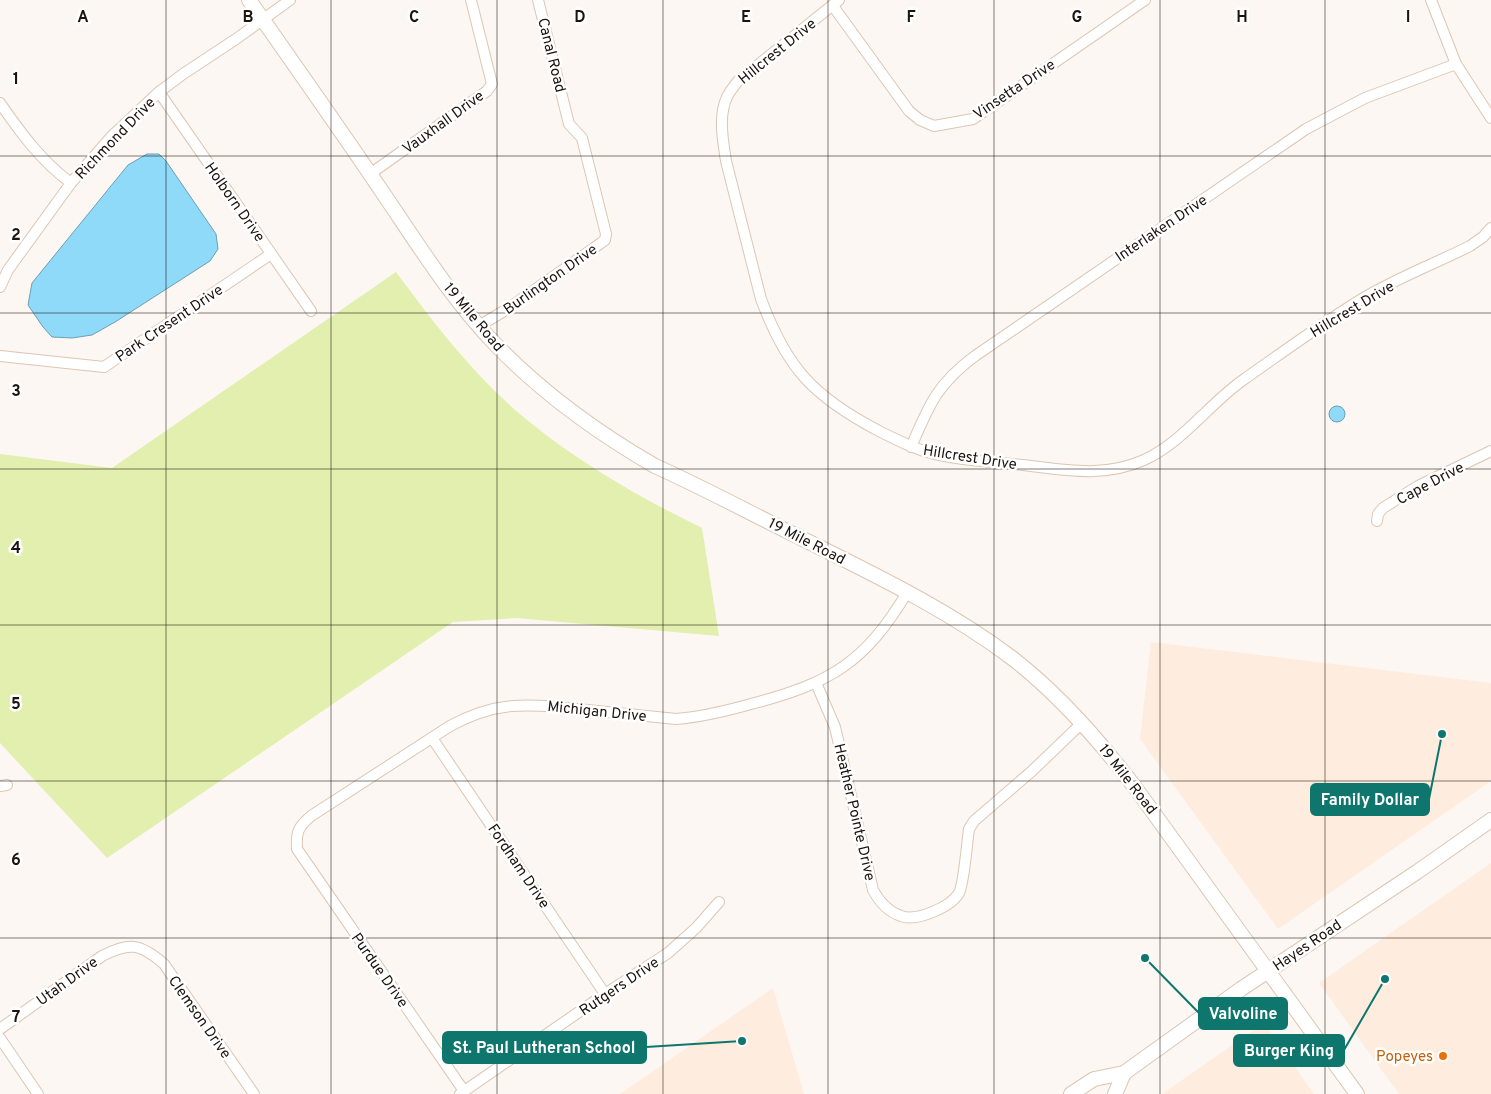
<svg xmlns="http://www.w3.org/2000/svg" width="1491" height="1094" viewBox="0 0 1491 1094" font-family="Overpass,sans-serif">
	<rect width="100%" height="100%" fill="#fcf7f3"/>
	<g fill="#feedde">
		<path d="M1151,642L1491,683V781L1278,929L1140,739Z"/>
		<path d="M1491,863V1094H1399L1319,983Z"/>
		<path d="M773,988L804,1094H620Z"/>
		<path d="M1264,1023L1314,1094H1162Z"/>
	</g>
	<path fill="#e2efaf" d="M396,272C435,325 476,378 527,420C581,464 639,497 702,528L719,636L516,618L453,622L107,858L0,743V454L112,468Z"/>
	<g fill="#8fdaf9" stroke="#6c9fb2">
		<path d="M147,154H159L166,161L216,234L218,249L210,261L115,322L92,335L72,338L52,337L43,327L28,305L32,283L128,165Z"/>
		<circle cx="1337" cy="414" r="8"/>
	</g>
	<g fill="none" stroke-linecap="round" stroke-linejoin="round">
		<g stroke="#dcc6b3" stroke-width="12">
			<g id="street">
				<path d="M839,0L738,81C734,86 730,91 727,97C718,116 723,141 726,161L761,299C787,369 814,397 879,431C897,440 914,449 934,454C963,461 994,462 1023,465C1065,470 1104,478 1144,460C1183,442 1209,404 1243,380C1283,352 1325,321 1367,296C1400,277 1436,263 1470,246L1483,237L1491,228"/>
				<path d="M1431,0L1456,64L1491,118"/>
				<path d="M833,6L909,111L920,120L934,126L973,119L1145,0"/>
				<path d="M159,92L311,311"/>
				<path d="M0,103C20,132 42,162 71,183"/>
				<path d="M370,174L487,91L492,84L471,0"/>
				<path d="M0,287L8,270L71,183L111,137L159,92L183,74L236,39L290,0"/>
				<path d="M479,326L509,308L601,243L605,240L606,234L582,138L569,124L538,0"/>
				<path d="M0,356L104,367L271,254"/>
				<path d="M911,447C929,405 937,384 975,356L1306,129L1365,98L1456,64"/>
				<path d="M1377,521L1378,514L1383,508L1418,486L1491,451"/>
				<path d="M816,683L835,727L873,890C879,901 889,912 901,916C916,922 951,907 959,893C964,884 967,842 969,829L974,821L1032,771L1082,723"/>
				<path d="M432,738L605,994"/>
				<path d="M0,786L7,785"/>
				<path d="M0,1029L102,956C129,942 140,943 164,964L254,1094"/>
				<path d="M0,1038L38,1094"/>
				<path d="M464,1091L297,849C296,832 298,827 311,816L450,726C501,698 533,705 588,710C617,713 647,716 676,719C702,717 726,711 751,704C831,683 865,663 908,591"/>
				<path d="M460,1094L605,994L668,953L696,928L719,902"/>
			</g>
		</g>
		<g stroke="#dcc6b3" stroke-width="16">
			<g id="secondary">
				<path d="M249,0C294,64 339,128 383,193C419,246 453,301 498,347C544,394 598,433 655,466C704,488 752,514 801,538C873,574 947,609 1012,658C1060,695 1100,741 1137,790L1357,1094"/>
				<path d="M1071,1094L1094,1079L1124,1073L1241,989L1417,872L1491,820"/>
				<path d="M1115,1094L1124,1073"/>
			</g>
		</g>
		<use href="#street" stroke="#fff" stroke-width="10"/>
		<use href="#secondary" stroke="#fff" stroke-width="14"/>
	</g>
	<path fill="none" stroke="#1c140d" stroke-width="1" stroke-opacity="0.55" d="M166,0V1094M331,0V1094M497,0V1094M663,0V1094M828,0V1094M994,0V1094M1160,0V1094M1325,0V1094M0,156H1491M0,313H1491M0,469H1491M0,625H1491M0,781H1491M0,938H1491"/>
	<circle fill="#e8710a" stroke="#fff" stroke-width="2" cx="1443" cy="1056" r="5"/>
	<g text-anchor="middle" stroke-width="5" stroke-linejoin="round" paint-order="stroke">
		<g font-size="15" fill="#1c140d" stroke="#fff">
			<text transform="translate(777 51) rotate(-39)" y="5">Hillcrest Drive</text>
			<text transform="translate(552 55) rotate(76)" y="5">Canal Road</text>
			<text transform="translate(1014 89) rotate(-34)" y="5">Vinsetta Drive</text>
			<text transform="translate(443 122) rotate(-36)" y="5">Vauxhall Drive</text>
			<text transform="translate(115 138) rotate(-46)" y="5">Richmond Drive</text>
			<text transform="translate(235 202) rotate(55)" y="5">Holborn Drive</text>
			<text transform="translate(1161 228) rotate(-34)" y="5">Interlaken Drive</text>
			<text transform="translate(550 279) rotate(-35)" y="5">Burlington Drive</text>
			<text transform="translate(1352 309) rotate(-31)" y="5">Hillcrest Drive</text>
			<text transform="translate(474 317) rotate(50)" y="5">19 Mile Road</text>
			<text transform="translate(169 323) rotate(-34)" y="5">Park Cresent Drive</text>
			<text transform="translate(970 457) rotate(9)" y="5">Hillcrest Drive</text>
			<text transform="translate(1430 483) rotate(-28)" y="5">Cape Drive</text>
			<text transform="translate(807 541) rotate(27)" y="5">19 Mile Road</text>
			<text transform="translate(597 711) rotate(6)" y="5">Michigan Drive</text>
			<text transform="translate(1128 779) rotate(52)" y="5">19 Mile Road</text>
			<text transform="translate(855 812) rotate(77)" y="5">Heather Pointe Drive</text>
			<text transform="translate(519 866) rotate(56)" y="5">Fordham Drive</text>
			<text transform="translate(1307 945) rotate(-34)" y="5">Hayes Road</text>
			<text transform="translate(380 970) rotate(55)" y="5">Purdue Drive</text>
			<text transform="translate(67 981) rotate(-36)" y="5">Utah Drive</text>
			<text transform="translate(619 986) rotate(-34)" y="5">Rutgers Drive</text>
			<text transform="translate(200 1017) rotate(55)" y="5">Clemson Drive</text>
		</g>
		<g font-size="15" fill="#c56008" stroke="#fff" text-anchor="end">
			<text x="1433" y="1061">Popeyes</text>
		</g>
	</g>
	<g font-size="16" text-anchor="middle" font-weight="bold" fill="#1c140d" stroke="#fff" stroke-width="5" stroke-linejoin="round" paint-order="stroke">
		<text x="83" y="22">A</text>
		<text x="248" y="22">B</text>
		<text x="414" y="22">C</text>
		<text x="580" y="22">D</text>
		<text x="746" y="22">E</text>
		<text x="911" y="22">F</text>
		<text x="1077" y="22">G</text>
		<text x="1242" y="22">H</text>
		<text x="1408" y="22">I</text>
		<text x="16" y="84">1</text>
		<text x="16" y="240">2</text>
		<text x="16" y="396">3</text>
		<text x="16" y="553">4</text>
		<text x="16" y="709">5</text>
		<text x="16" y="865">6</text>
		<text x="16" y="1022">7</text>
	</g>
	<path fill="none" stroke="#0f766e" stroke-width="2" d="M1442 734L1429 799M1145 958L1199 1013M742 1041L646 1047M1385 979L1344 1050"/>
	<g fill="#0f766e" stroke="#fff" stroke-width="2">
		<circle cx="1442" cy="734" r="5"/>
		<circle cx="1145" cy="958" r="5"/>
		<circle cx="742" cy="1041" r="5"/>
		<circle cx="1385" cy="979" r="5"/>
	</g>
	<g fill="#0f766e" stroke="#0f766e" stroke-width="2">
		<rect x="1311" y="784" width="118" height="31" rx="5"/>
		<rect x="1199" y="998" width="88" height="31" rx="5"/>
		<rect x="443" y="1032" width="203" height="31" rx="5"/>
		<rect x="1234" y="1035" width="110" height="31" rx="5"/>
	</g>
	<g font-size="16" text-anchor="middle" font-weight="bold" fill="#fff">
		<text x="1370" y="805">Family Dollar</text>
		<text x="1243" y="1019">Valvoline</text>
		<text x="544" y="1053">St. Paul Lutheran School</text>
		<text x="1289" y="1056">Burger King</text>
	</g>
</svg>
